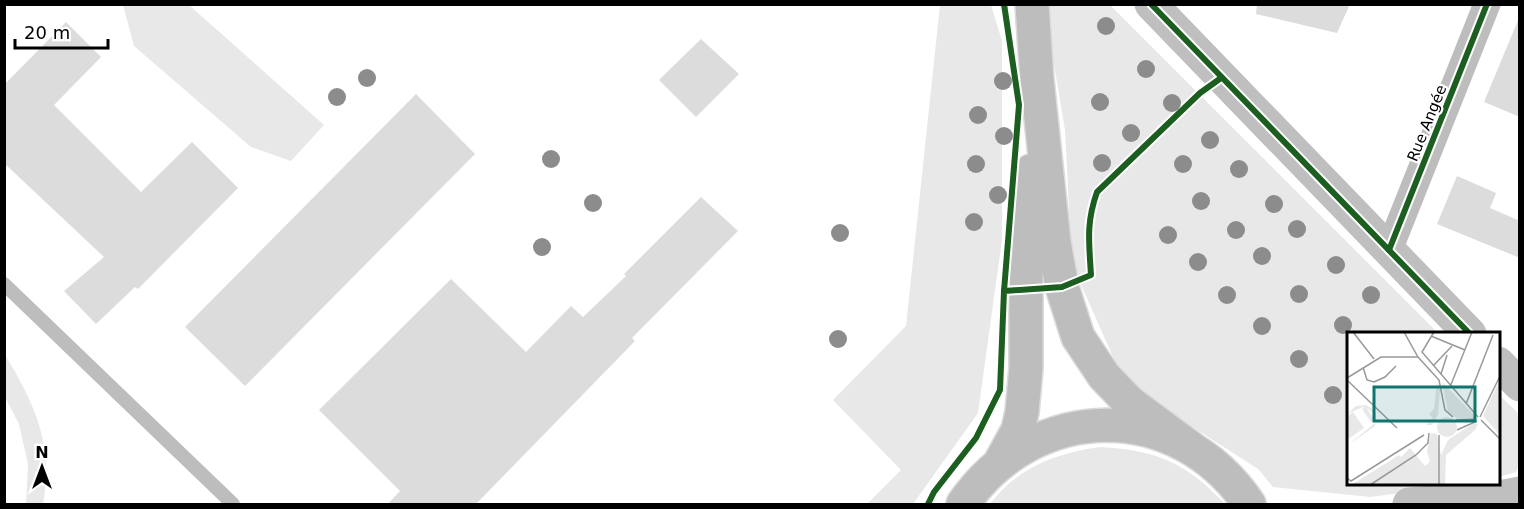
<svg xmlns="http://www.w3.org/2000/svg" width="1524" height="509" viewBox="0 0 1524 509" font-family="'DejaVu Sans',sans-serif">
	<rect width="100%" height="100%" fill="#fff"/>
	<g fill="#e8e8e8">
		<path d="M123,5H189L324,125L291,161L251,147L134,46Z"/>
		<path d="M940,5H991L1002,41V240L978,413L913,504H867L901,470L833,400L906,326Z"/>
		<path d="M1044,5H1110L1438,333L1348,334V484H1467L1370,497L1273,487L1258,469L1185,422L1121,375L1079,280L1071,247L1065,130Z"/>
		<path d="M5,355C35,404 54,446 43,504H26L28,464L19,424L5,397Z"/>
		<path d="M1498,394L1520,415L1519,465L1516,472L1499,477Z"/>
		<path d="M1101,447C1156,450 1187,463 1225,504H990C1018,467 1056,453 1101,447Z"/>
	</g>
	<g fill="#dcdcdc">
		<path d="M1257,4H1350L1337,33L1256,14Z"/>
		<path d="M1519,18H1520V117L1484,102Z"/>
		<path d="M66,22L101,57L54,105L141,192L192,142L238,188L138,289L135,287L96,324L64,291L104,257L4,163V85Z"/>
		<path d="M701,39L739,74L696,117L659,80Z"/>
		<path d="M416,94L475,154L245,386L185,327Z"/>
		<path d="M1457,176L1496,193L1490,208L1520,221V258L1437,224Z"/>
		<path d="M701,197L738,231L632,338L635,341L476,504H388L400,491L319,410L451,279L526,352L571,306L583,317L626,276L624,274Z"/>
	</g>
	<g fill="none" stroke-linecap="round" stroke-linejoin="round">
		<g stroke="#dbdbdb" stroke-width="36">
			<g id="primary">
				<path d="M1032,4L1037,80L1054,242L1062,287L1078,337L1104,376L1129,402L1191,448"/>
				<path d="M1001,461L1018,430L1022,412L1026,368V243L1031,171"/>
				<path d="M963,504C1035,400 1177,398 1249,504"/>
			</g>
		</g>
		<path stroke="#bdbdbd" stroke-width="14" d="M4,284L233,504"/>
		<path stroke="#bdbdbd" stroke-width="27" d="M1389,250L1487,4"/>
		<g stroke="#bfbfbf" stroke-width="33">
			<path d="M1151,4L1470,334"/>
			<path d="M1498,363L1520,385"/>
			<path d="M1409,504L1499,497L1520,493"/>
		</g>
		<use href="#primary" stroke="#bdbdbd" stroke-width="33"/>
		<g stroke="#fff" stroke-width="10">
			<g id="cycleway">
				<path d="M1004,4L1019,105L1004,291"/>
				<path d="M1151,4L1470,334"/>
				<path d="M1389,250L1487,4"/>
				<path d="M928,504L934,492L976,438L1000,390L1004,291L1062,287L1091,275C1089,242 1086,223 1097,192L1200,93L1221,78"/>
			</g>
		</g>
		<use href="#cycleway" stroke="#1b5e20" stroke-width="6"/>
	</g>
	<g fill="#8c8c8c">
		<circle cx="1106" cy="26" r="9"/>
		<circle cx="1146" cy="69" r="9"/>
		<circle cx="367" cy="78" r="9"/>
		<circle cx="1003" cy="81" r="9"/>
		<circle cx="337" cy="97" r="9"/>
		<circle cx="1100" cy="102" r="9"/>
		<circle cx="1172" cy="103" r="9"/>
		<circle cx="978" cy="115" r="9"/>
		<circle cx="1131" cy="133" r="9"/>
		<circle cx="1004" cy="136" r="9"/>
		<circle cx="1210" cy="140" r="9"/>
		<circle cx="551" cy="159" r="9"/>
		<circle cx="1102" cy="163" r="9"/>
		<circle cx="976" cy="164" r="9"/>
		<circle cx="1183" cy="164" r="9"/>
		<circle cx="1239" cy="169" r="9"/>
		<circle cx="998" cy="195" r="9"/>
		<circle cx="1201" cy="201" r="9"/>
		<circle cx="593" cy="203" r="9"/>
		<circle cx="1274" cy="204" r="9"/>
		<circle cx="974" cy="222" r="9"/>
		<circle cx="1297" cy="229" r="9"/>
		<circle cx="1236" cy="230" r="9"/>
		<circle cx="840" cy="233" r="9"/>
		<circle cx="1168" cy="235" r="9"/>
		<circle cx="542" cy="247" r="9"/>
		<circle cx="1262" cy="256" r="9"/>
		<circle cx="1198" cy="262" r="9"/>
		<circle cx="1336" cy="265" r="9"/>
		<circle cx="1299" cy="294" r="9"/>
		<circle cx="1227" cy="295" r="9"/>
		<circle cx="1371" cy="295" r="9"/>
		<circle cx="1343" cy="325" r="9"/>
		<circle cx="1262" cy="326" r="9"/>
		<circle cx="838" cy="339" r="9"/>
		<circle cx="1299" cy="359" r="9"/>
		<circle cx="1333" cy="395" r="9"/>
	</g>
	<g text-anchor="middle" stroke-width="4.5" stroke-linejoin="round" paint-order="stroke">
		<g font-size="15" fill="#000" stroke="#fff">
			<text transform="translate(1427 123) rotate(-68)" y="5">Rue Angée</text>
		</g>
	</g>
	<g transform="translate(1347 332)">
		<rect width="153" height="153" fill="#fff"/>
		<path d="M153,47V103L136,84ZM90,50L93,58L91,83L85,93H79L86,86L82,82L87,77ZM95,50L128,84L127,86L111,87L101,80ZM19,73L27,78L29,83L28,94L0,114L28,91V83L19,75L28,88L24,90L15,77L18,74L0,82L9,74ZM6,80L17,96L0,108V85ZM90 95a10 10 0 1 1 20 0a10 10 0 1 1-20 0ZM127,91L131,92L128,98L99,123L98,153H4L52,123L54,125L63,116L78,134L83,130L80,119L84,101L90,102L94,123L101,108Z" fill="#e8e8e8"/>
		<path fill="none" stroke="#999" stroke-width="1.5" d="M6,0L27,27M57,0L71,25L92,48L98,78L106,85M87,0L75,20L131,85M84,4L118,18M87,33L105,14M16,35L20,48L27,50L38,45L49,34M94,42L100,23M0,46L34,25H71M0,48L50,96M103,55L125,0M119,72L146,3M133,85L153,44M109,88L129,87M134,88L153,107M110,98L130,89M92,103V153M0,146L4,149L77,103M23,153L69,123L81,111L82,101"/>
		<path fill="#0f766e" fill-opacity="0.15" stroke="#0f766e" stroke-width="3" d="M27,55H128V89H27Z"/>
		<rect width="153" height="153" fill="none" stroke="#000" stroke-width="3"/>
	</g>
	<rect width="1524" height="509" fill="none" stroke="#000000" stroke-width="12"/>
	<g transform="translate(42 467)" stroke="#ffffff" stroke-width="4.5" paint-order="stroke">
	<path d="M0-4.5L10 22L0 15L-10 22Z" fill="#000000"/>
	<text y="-9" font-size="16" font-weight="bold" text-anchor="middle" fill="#000000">N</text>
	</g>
	<path d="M15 39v9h93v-9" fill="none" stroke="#000000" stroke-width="3"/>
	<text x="24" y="39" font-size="18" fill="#000000" stroke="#ffffff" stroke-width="4.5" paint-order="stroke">20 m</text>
</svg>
